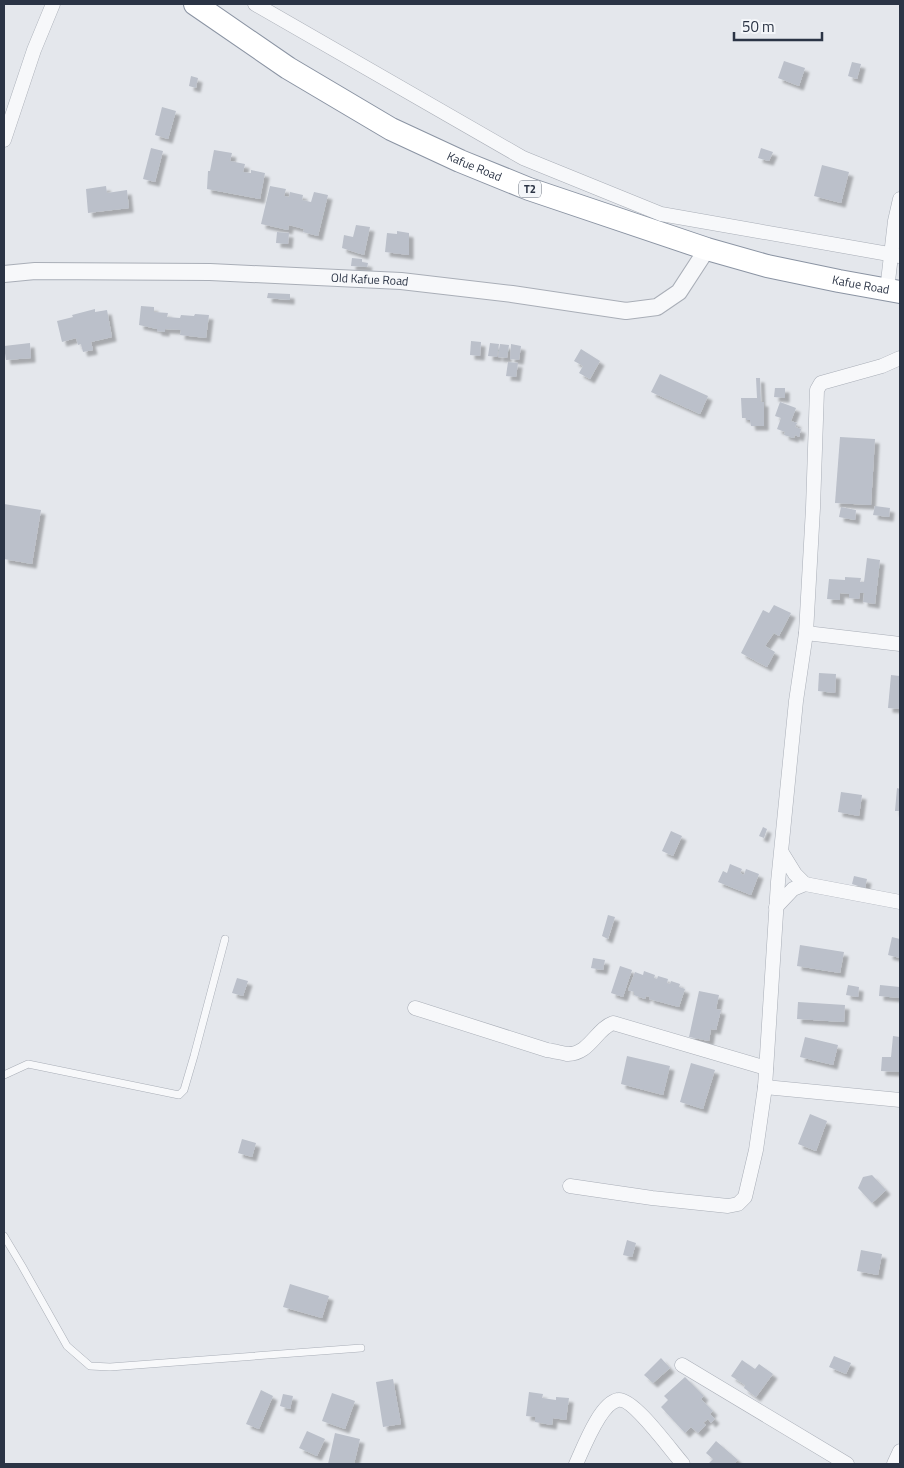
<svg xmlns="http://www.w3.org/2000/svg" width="904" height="1468" viewBox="0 0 904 1468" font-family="'Titillium Web',sans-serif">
	<defs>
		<filter id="shadow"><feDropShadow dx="4.5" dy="4.5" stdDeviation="1" flood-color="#0004"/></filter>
	</defs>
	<rect width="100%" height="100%" fill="#e4e7ec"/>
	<g fill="#bbc0ca" filter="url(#shadow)">
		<path d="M784,61L805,68L799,86L778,78Z"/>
		<path d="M852,62L861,64L857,79L848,76Z"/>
		<path d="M191,76L198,78L196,88L189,86Z"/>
		<path d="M162,107L176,111L168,139L155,135Z"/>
		<path d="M151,148L163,151L155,182L143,179Z"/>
		<path d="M761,148L773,152L769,161L758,158Z"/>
		<path d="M214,150L232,153L230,161L245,164L243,172L251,173V170L265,173L260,199L207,189L208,171H210Z"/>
		<path d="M822,165L849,172L841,203L814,196Z"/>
		<path d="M106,186L107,193L127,190L129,208L88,213L86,189Z"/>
		<path d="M270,186L286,189L284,196L289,197L290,192L303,195L302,200L311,202L314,192L328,195L318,236L303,232L304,229L289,225L288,230L261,224Z"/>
		<path d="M356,225L370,227L364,255L342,248L344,235L353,237Z"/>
		<path d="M397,231L409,233V255L385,252L387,233L397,234Z"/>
		<path d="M277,232L289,233L288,244L276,243Z"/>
		<path d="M352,258L362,259V262L368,263L367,267L351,266Z"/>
		<path d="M268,293L290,294V300L267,298Z"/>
		<path d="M141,306L154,307V312L168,313L167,317L180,318L181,315L194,316L195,314L209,315L206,338L180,335L181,330L165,329V332L157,331V329L139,325Z"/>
		<path d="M95,309V312L107,310L112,337L91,342L93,350L83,352L81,344L78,345L76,338L62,342L57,321L73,317L72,315Z"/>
		<path d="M471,341L481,342L480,356L470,355Z"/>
		<path d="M30,343L31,358L6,360L4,346Z"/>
		<path d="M490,343L499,344L497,357L488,356Z"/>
		<path d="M500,344L509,345L507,358L498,357Z"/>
		<path d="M511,344L521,346L519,360L510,359Z"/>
		<path d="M581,349L600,361L590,379L579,373L583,366L574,361Z"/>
		<path d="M508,362L518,363L516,377L506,376Z"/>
		<path d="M660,374L708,396L700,414L651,392Z"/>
		<path d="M756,378H760L761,402H764V426H751L750,420H746V418H742L741,398H757Z"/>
		<path d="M775,388H785V398L774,397Z"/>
		<path d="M780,402L796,408L791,421L797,423L795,427L801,429L799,437L795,435L794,438L784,435L785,432L777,429L781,418L775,416Z"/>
		<path d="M840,437L875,439L871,505L835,503Z"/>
		<path d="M4,504L41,510L32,564L4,559Z"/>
		<path d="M875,506L890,508L889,517L873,515Z"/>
		<path d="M841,507L856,510L855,520L839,517Z"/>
		<path d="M867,558L880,560L875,604L863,602L864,593H860L859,599L849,598V594L840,593V600L827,599L829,579L845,580V577L861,578L860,582H864Z"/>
		<path d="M774,605L791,613L779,636L774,633L765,646L775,652L767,667L741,653L763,610L769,613Z"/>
		<path d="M819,673L836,674L835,693L818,691Z"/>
		<path d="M891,675L900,676V709L888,708Z"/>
		<path d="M897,788L900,789V811H895Z"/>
		<path d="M841,792L862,795L859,816L838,812Z"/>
		<path d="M763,827L767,829L764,838L759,836Z"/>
		<path d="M671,831L682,836L673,856L662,851Z"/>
		<path d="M730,864L742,869L740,873L744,875L746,869L759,874L751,895L718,882L723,871L727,873Z"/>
		<path d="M854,876L867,879L865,888L852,884Z"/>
		<path d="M608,915L615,917L608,939L602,936Z"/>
		<path d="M892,937L900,939V958L888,955Z"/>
		<path d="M800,945L844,952L840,973L797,966Z"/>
		<path d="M593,958L605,960L603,970L591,968Z"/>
		<path d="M620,966L632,970L623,997L611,993Z"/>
		<path d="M644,971L655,975L654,978L657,979L658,976L668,979L667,983L670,984L671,981L680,984L679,987L685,989L679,1007L649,999L650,997L646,996L645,999L634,995V992L628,990L635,972L643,975Z"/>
		<path d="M237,978L248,981L243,996L232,993Z"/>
		<path d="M848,985L859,987L858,997L846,995Z"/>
		<path d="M880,985L900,987V998L879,996Z"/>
		<path d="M699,991L719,995L716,1009L721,1010L716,1030L711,1029L709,1041L689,1037Z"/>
		<path d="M798,1002L845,1005L844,1022L797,1019Z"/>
		<path d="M893,1036L900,1037V1072L881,1071L882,1057H891Z"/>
		<path d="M805,1037L838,1045L833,1065L800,1057Z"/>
		<path d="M627,1056L670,1066L663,1095L621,1084Z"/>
		<path d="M691,1063L715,1070L703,1109L680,1102Z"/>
		<path d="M810,1114L827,1121L816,1151L798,1144Z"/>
		<path d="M242,1139L256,1143L252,1157L238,1153Z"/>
		<path d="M872,1175L886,1190L872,1203L858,1188L863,1177Z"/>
		<path d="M627,1240L636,1243L632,1257L623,1255Z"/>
		<path d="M861,1250L882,1254L878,1275L857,1271Z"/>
		<path d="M290,1284L329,1296L322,1318L283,1307Z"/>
		<path d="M834,1356L851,1363L846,1374L829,1367Z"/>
		<path d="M661,1358L670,1368L653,1383L644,1375Z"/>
		<path d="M742,1360L755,1369L759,1364L773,1374L756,1397L744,1388L745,1385L731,1376Z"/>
		<path d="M685,1377L704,1396L701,1399L713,1411L710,1414L715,1419L711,1423L708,1419L703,1423L706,1425L698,1433L691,1427L685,1433L661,1407L668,1400L664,1396Z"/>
		<path d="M393,1379L401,1424L383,1427L376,1382Z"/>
		<path d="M261,1390L273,1396L259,1429L246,1424Z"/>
		<path d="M529,1392L543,1394L542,1398L556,1400V1397L569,1398L566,1420L553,1418L552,1425L535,1422V1417L526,1416Z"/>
		<path d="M332,1393L355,1401L345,1429L322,1421Z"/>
		<path d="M283,1394L293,1396L290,1409L280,1406Z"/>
		<path d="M307,1431L325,1439L317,1456L299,1448Z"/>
		<path d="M335,1433L360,1439L354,1464H328Z"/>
		<path d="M716,1441L738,1460L734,1464H708L713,1459L706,1453Z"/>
	</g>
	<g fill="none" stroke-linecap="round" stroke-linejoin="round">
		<g stroke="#a9aeb7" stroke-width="8">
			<g id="service">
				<path d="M4,1075L28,1064L179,1095L184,1090L194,1056L225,939"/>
				<path d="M4,1236L22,1266L67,1346L90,1366L110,1367L361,1348"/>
			</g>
		</g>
		<g stroke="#a9aeb7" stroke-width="15">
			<g id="minor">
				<path d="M255,4L523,158L661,214L900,256"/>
				<path d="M4,140L34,50L53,4"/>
				<path d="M887,290L895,221L900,199"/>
				<path d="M806,633L900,644"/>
				<path d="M782,853L795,874L805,884"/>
				<path d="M776,907L793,889L805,884L900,902"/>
				<path d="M415,1008L547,1050C554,1051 561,1053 567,1054C589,1055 596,1029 613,1023L766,1068"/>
				<path d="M765,1087L900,1100"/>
				<path d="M570,1186L652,1198L728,1206L738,1204L745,1197L756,1150L765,1087L778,882L796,701L806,633L813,508L817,390L821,383L882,366L900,358"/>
				<path d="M682,1365L847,1464"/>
				<path d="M576,1464C583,1449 600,1403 618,1400C633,1397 672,1452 683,1464"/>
				<path d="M894,1464L900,1451"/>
			</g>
		</g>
		<g stroke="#a9aeb7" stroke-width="18">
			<g id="tertiary">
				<path id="s1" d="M4,274L35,271L210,272L401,281L512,294L626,311L657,307L679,292L707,249"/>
			</g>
		</g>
		<g stroke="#8b94a3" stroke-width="24">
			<g id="trunk">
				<path id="s2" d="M195,4L288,68L391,129L460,161L529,189L707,249L767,266L839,281L900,292"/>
			</g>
		</g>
		<use href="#service" stroke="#f7f8fa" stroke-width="7"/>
		<use href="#minor" stroke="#f7f8fa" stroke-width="14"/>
		<use href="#tertiary" stroke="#f7f8fa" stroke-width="16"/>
		<use href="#trunk" stroke="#fff" stroke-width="22"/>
	</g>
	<g text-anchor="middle" stroke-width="4" stroke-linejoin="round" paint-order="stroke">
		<rect fill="#f4f6f9" stroke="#676e7b" stroke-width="1" x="519" y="180.5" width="22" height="17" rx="4"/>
		<g font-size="11" font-weight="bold" fill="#2b3445">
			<text x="530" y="193">T2</text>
		</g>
		<g font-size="12" fill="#2b3445" stroke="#f4f6f9">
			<text dy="4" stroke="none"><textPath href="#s2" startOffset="324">Kafue Road</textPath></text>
			<text dy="4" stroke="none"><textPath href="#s1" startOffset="366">Old Kafue Road</textPath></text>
			<text dy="4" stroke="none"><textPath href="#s2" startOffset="729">Kafue Road</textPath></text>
		</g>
	</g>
	<rect width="904" height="1468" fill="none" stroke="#2b3445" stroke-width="10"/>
	<path d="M734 32v8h88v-8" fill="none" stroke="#2b3445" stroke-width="2.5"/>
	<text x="742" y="32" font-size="15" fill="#2b3445" stroke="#f4f6f9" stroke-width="4" paint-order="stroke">50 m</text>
</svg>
